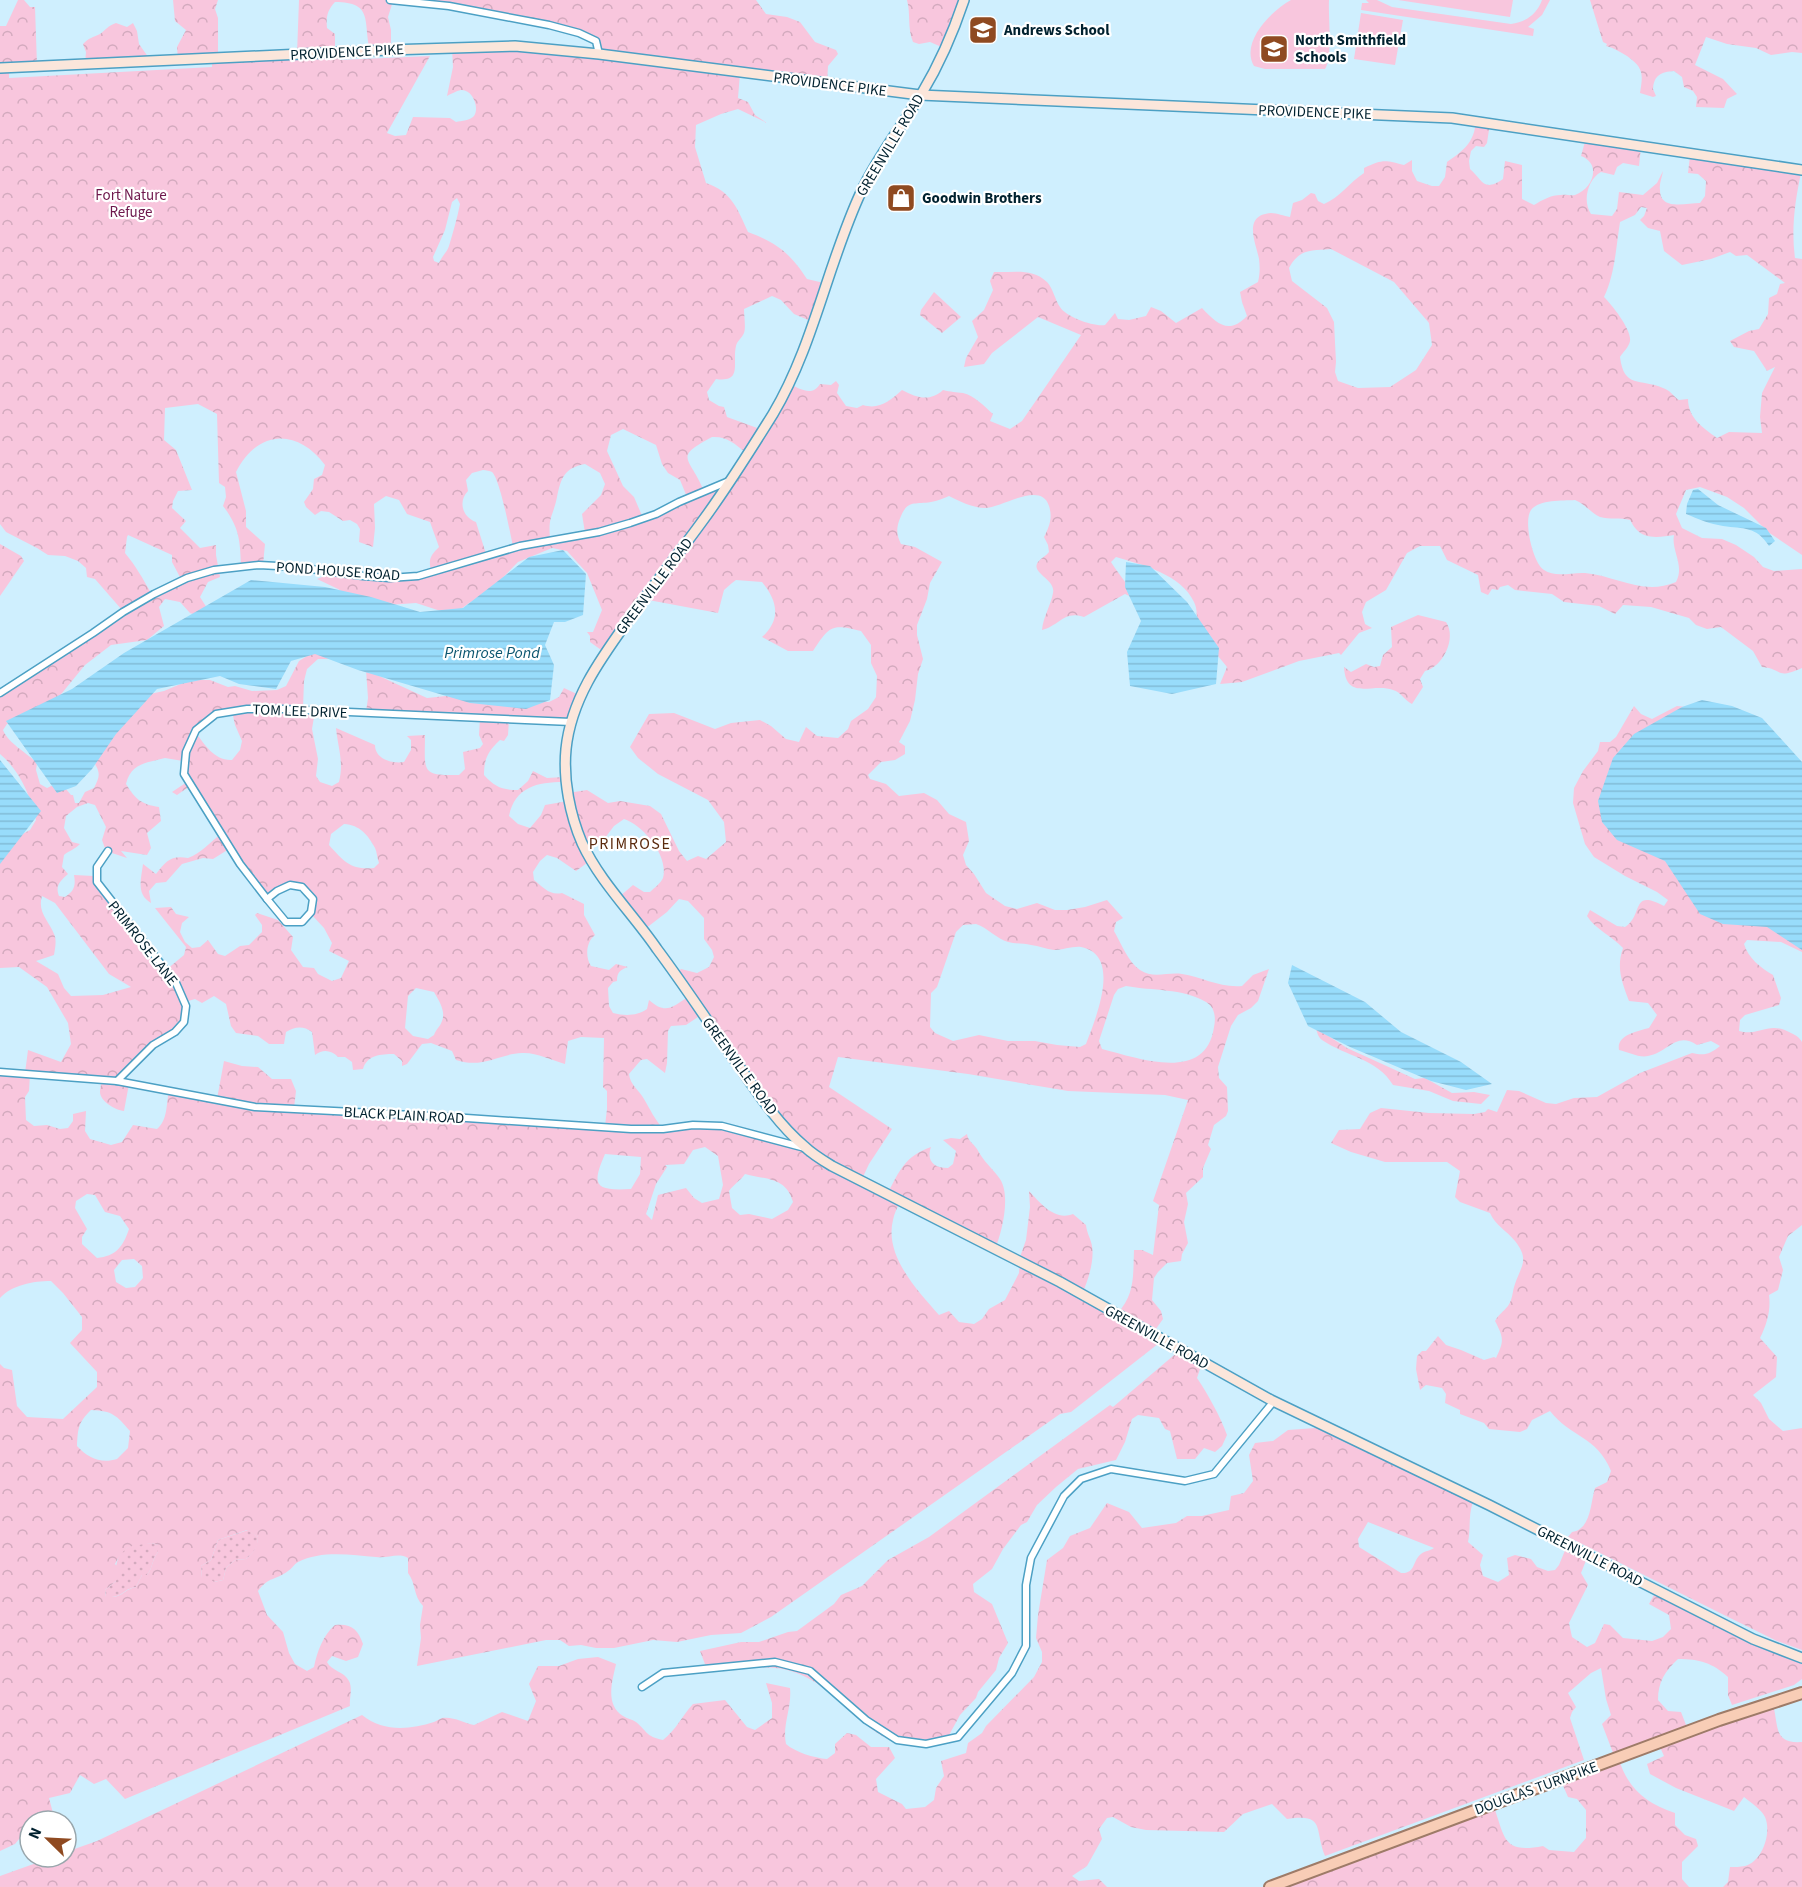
<svg xmlns="http://www.w3.org/2000/svg" width="1802" height="1887" viewBox="0 0 1802 1887" font-family="'Source Sans 3',sans-serif">
	<defs>
		<pattern id="grass-dots" width="8" height="8" patternUnits="userSpaceOnUse" patternTransform="scale(1.5)"><rect width="8" height="8" fill="#f8c6dd"/><path d="M2 2h.1M6 6h.1" fill="none" stroke="#d3aabe" stroke-width="1.8" stroke-linecap="round"/></pattern>
		<pattern id="forest-crowns" width="20" height="18" patternUnits="userSpaceOnUse" patternTransform="scale(1.5)"><rect width="20" height="18" fill="#f8c6dd"/><path d="M2 6a3 3 0 1 1 6 0M12 15a3 3 0 1 1 6 0" fill="none" stroke="#d3aabe"/></pattern>
		<pattern id="water-rules" width="6" height="5" patternUnits="userSpaceOnUse" patternTransform="scale(1.5)"><rect width="6" height="5" fill="#98dcfb"/><path d="M0 2.5h6" fill="none" stroke="#81bcd7"/></pattern>
	</defs>
	<rect width="100%" height="100%" fill="#cfeffe"/>
	<g fill="url(#grass-dots)">
		<path d="M248,1530L258,1537C258,1548 254,1552 246,1559L235,1560L226,1568L223,1580L214,1582L202,1579L201,1566L211,1560L218,1540Z"/>
		<path d="M152,1543L158,1545V1552C152,1559 153,1568 147,1575H142L136,1587C122,1589 124,1598 106,1597L105,1590L116,1581C115,1566 116,1551 133,1545C138,1543 146,1544 152,1543Z"/>
	</g>
	<g fill="url(#forest-crowns)" fill-rule="evenodd">
		<path d="M18,0H24L30,7H35L37,65L9,70V78L212,67V59L178,60L177,47L186,30L175,21L173,0H218L215,9L218,18V57L297,54L299,0H756L766,14L787,17L800,22L815,42L836,50L838,54L828,66L827,84L740,73L738,98L748,102L755,115L767,123L738,109L721,114L696,125L695,147L706,183C732,192 737,208 748,232C777,243 790,253 807,279L824,283L813,322L794,314L781,300L772,296L744,309C744,316 746,327 744,333C742,338 737,341 736,346C732,363 743,383 716,379L707,392L709,400L719,406L724,407L727,417L760,429L789,384C801,389 812,397 820,384L831,385L836,381L839,385L837,393L846,406L857,408L863,405C879,410 890,401 902,390C917,398 930,402 943,390C951,392 956,392 963,393C974,395 985,407 993,414L990,421L1010,429L1022,421L1081,335L1038,317L992,353L984,364L964,367L966,358L978,337L972,321L984,310L993,290L990,281L994,272C1012,273 1032,267 1047,282C1053,288 1055,300 1060,307C1066,317 1094,327 1105,325L1115,313L1118,319L1129,320L1146,316L1151,307L1161,311L1176,323L1202,308C1217,324 1229,335 1247,316L1242,302L1240,292L1258,282C1260,274 1260,267 1259,259C1256,243 1242,215 1271,213C1277,213 1284,216 1290,217L1293,203L1302,200L1311,193L1315,194L1318,201L1324,204C1339,198 1350,182 1364,173V168C1383,159 1385,160 1404,165L1412,160V171L1417,181L1432,186H1439L1445,177L1447,162C1464,150 1474,143 1476,121L1490,123L1487,143L1484,147L1476,146L1471,151L1469,161L1470,169C1482,179 1483,193 1503,179L1505,161L1522,165V199L1534,205C1542,200 1551,195 1561,195C1565,194 1571,196 1575,195C1593,189 1602,164 1581,156L1586,138L1641,147L1639,166L1623,163L1617,167L1614,175L1601,172C1588,179 1582,201 1591,214L1612,216L1617,209L1619,192L1643,195L1657,183L1663,171C1662,178 1659,183 1660,190C1660,211 1686,203 1700,203L1705,196L1706,181L1698,174L1688,173L1690,156L1801,173C1795,201 1791,229 1795,258L1802,259V555L1768,532L1744,508L1727,497L1700,487L1686,490L1676,514L1682,528L1702,538L1722,539L1736,545L1754,557L1763,567L1774,571L1802,569V668C1775,680 1784,669 1762,667L1753,651L1721,627L1707,629L1696,625L1689,618L1651,607L1623,605L1615,614L1599,606L1564,602L1552,594L1515,590L1508,585L1500,587L1498,590L1492,589L1488,595L1481,592L1478,575L1447,560L1440,546H1420L1407,553L1386,590L1366,602L1362,612L1365,624L1372,628L1359,633L1341,655L1339,653L1299,661L1242,682L1220,684L1227,667C1218,656 1203,638 1198,625C1196,617 1198,610 1194,602C1181,574 1142,565 1116,557L1111,562C1119,575 1129,585 1136,599L1125,594L1084,617C1064,610 1059,626 1042,630C1043,617 1051,605 1053,593C1056,579 1030,573 1038,562C1041,558 1046,556 1049,552L1048,545L1044,537C1049,527 1053,518 1049,506C1041,480 1002,508 985,508C973,508 959,501 949,496C944,498 937,501 931,502C912,505 907,499 899,521C896,530 897,536 901,544L915,547L942,562L930,583L927,599L917,625V635L923,659L918,674L915,700L910,721L899,742L905,746V754L895,760L881,762L868,775L870,779L886,784L899,796L924,793L937,800L949,814L966,822L969,841L963,855L966,865L974,874L986,893L1005,906L1017,909L1037,903L1055,910H1067L1085,907L1107,900L1123,918L1116,922L1114,931C1121,943 1128,962 1140,970C1153,979 1167,972 1182,974C1202,977 1220,988 1242,986L1253,975L1269,969L1258,1001L1251,1008L1238,1015L1231,1026L1218,1067L1219,1078L1227,1087L1228,1111L1226,1116L1214,1125L1208,1145L1211,1149L1203,1168V1177L1186,1193L1188,1204L1184,1222L1188,1243L1182,1254L1181,1261L1167,1263L1158,1272L1154,1278L1152,1300L1161,1311L1163,1319L1153,1333L1163,1340L1071,1412L1060,1414L771,1617L741,1633L711,1635L677,1642L653,1640L614,1648H596L581,1645L569,1646L560,1640H546L417,1666L421,1638L420,1625L423,1606C413,1596 416,1583 408,1573V1558C398,1552 387,1559 376,1557C352,1555 321,1550 298,1562C294,1564 292,1569 288,1571C275,1581 269,1576 258,1591L267,1615L283,1632L289,1653L295,1664L307,1671L314,1667C317,1652 323,1635 335,1625C351,1623 358,1629 363,1644L358,1657L346,1661L332,1656L327,1662C331,1671 344,1671 349,1681C353,1689 349,1698 350,1706L125,1799L106,1779L94,1784L80,1775L70,1793L49,1798L54,1817L53,1821H30V1832L24,1833L15,1844L0,1851V1364L4,1368L12,1370L17,1406L27,1417L63,1419L97,1387V1372L70,1343L82,1330V1317L63,1293L51,1281C33,1281 12,1285 0,1298V1071L25,1073L28,1050L61,1062L71,1044L68,1023L47,987L19,967L0,968V846L30,830L36,820C30,795 20,771 0,754V692L122,610L95,579L87,577L86,568L78,561L65,556L48,555L37,548L6,532L0,524V26H6ZM393,1L482,13L579,33L595,41L596,53L452,49L453,67L447,96C451,94 456,91 461,90C472,89 480,107 474,116C471,120 461,121 456,122L450,118L413,117L406,135L395,136L387,133L430,56L340,60L339,55L335,52V34L327,28C326,17 327,11 335,2C374,2 363,22 370,50H391V30L388,17ZM457,198L460,204C457,219 453,232 449,246C447,252 442,256 439,263L434,261L433,257L445,230L452,202ZM1641,207L1647,208L1644,216L1640,220L1648,228L1660,231L1664,251L1682,265L1711,259L1730,252L1736,256L1747,255L1785,283L1780,284L1777,294L1769,298L1768,314L1759,329L1749,331L1730,341L1734,347L1754,351L1767,371L1775,367L1762,393L1760,417L1762,433L1729,432L1717,438C1703,428 1688,418 1688,399L1679,400C1673,396 1670,390 1663,388C1640,378 1624,389 1620,357C1623,352 1629,347 1630,341C1632,330 1612,305 1604,297C1615,274 1616,247 1620,222L1635,215ZM1331,249L1394,282L1429,323L1432,345L1416,370L1390,387L1358,388L1338,381L1335,372L1336,362L1334,322L1327,308L1292,281L1289,268C1300,248 1311,251 1331,249ZM198,404L217,414L219,483L225,487L226,497L223,506C239,527 240,539 241,564L263,565L265,544L246,527V511L236,472C257,430 297,427 325,465L322,475L314,479L313,489L304,502L306,507L315,515L321,511L329,512L343,521L350,520L357,524L360,529L359,542L373,547L375,528L374,504L386,496L399,500L407,514L430,522L439,547C431,555 428,559 431,570C400,583 361,575 328,572L327,575L317,579L338,589L354,600L388,605L416,603L453,615L469,603L490,591L518,562L552,548L567,551L587,573L602,610L593,632H587L590,636V642L604,652L643,599L718,613L724,590L732,583L736,580L762,582C777,600 782,619 762,637L788,651H813C830,625 832,624 861,631L871,645V663L877,676L876,697L868,709L851,721L848,729L838,738L817,736L806,727L799,742L786,739L771,726L760,720L731,723L715,729L674,713L649,714L630,747L638,758L658,774L708,800L724,822L726,842L706,859L698,856L687,861L679,851L661,814L650,806L620,801L608,803L587,790L568,793V801L545,805L541,815L530,828L518,824L509,816C515,787 537,782 564,782V777L547,778L533,771L528,781L518,790C502,790 495,787 484,775C484,759 488,751 500,740L504,741L508,735L509,719L570,722L579,695L564,688L559,697L549,702L446,696L427,698L366,670L368,698L366,712L480,718L479,735L483,744L480,748L463,752L465,769L459,775C420,776 425,771 425,735L407,736L411,740V750L404,762C392,764 375,759 375,745L336,728C338,748 344,762 339,782L332,786L320,782L316,776L318,759L312,729L315,711L303,708L304,681L307,669L318,659H347L312,653L299,661L286,686L277,690L252,691L235,686L228,687L210,680H190L164,691L150,694L107,740L95,764C101,774 99,778 94,788L85,792L79,803H75L73,795H71L60,782L47,788L40,784L36,770L37,763C27,753 8,743 3,730L7,724L31,716L53,704L85,665L111,645L147,640L164,626L159,607L165,599L180,602L190,613L198,616L207,608L200,597L208,582L220,577L216,555V545L200,548L180,528L186,521L172,508L173,501L178,491L192,490L176,450L164,440L165,408ZM623,429L656,445L662,464L668,473L680,480L687,497L643,518L634,497L623,486L607,451L611,435ZM712,437C726,436 734,443 745,452L726,483L703,489C689,456 673,458 712,437ZM585,464L600,473L605,484L601,495L582,514L585,533L550,538C548,516 553,517 557,497C561,478 564,468 585,464ZM483,470C486,470 490,471 492,472C500,479 510,533 513,546L486,554L476,522C462,517 458,501 468,491L466,480L472,473ZM1575,500C1585,504 1591,513 1600,517C1609,520 1620,517 1630,520C1632,523 1633,526 1636,529C1645,540 1661,537 1674,535C1671,551 1685,565 1676,582C1643,596 1617,576 1585,573C1573,572 1555,578 1544,570C1533,563 1523,521 1531,510C1540,499 1562,501 1575,500ZM128,535L172,555V562L181,579L151,593C143,579 136,566 125,553L127,537ZM232,711L235,725L242,741L240,750L232,760C215,761 205,745 196,733L215,714ZM165,758L183,761L187,782L172,792L177,795L190,786L220,835C209,843 201,853 188,858C171,855 166,861 156,874L143,864C141,880 136,894 151,903L149,891L156,883L166,882L182,864L203,858L213,859L229,849L266,898L292,884L310,894V913L324,928L332,943L329,951L349,961L341,978L332,981L318,974L314,968L303,967L291,950L293,937L278,920L257,913L255,915L262,925V932L249,945L240,946L225,956L218,954L208,940L200,947L192,948L185,942L180,932L182,923L189,917L176,914L171,907L155,908L186,947L184,955L166,970L94,876L74,875C76,886 74,891 65,897L59,896C55,886 60,881 68,874L62,867L64,855C70,850 74,850 80,844L72,842L64,828L66,816L77,807L88,803L95,805L106,827L102,840L106,851L127,858L121,851L147,855L151,848L147,833L161,821L159,807C141,804 136,800 126,784C131,763 146,763 165,758ZM624,819C643,825 669,856 663,878C661,883 654,888 650,892H644L633,885L619,897L645,929L667,912L679,899L688,901L704,918V939L712,950L714,957L709,967L697,973L681,969L675,975L688,997C672,1007 666,1015 649,1000L647,1009C637,1016 625,1016 613,1013L609,1006L608,988L613,982L617,981C617,972 620,970 628,967L616,964L609,970L591,966C585,957 586,942 595,935L584,915V904L562,893C550,896 543,887 534,880L533,872L540,861L547,855L557,858L576,871L591,860L587,851L602,842L614,826ZM344,824C360,825 368,835 375,848C377,852 377,858 379,863L374,868C352,870 345,863 329,845L331,834ZM42,896L55,903L109,974L131,987L103,995L71,996L64,988L58,974L36,961L54,955C55,949 57,940 54,934C49,921 37,912 42,896ZM976,924C988,928 997,939 1008,942C1016,944 1024,943 1031,945C1039,946 1046,949 1054,950C1063,950 1073,946 1081,947C1123,955 1095,1020 1086,1044L1080,1047L1057,1045L1035,1041H1008L979,1035L953,1041L935,1033L930,1027L931,993L937,987L956,932L963,925ZM1126,986C1153,991 1182,988 1206,1002C1215,1007 1216,1018 1214,1027C1206,1084 1138,1058 1102,1049L1099,1041L1114,995L1118,989ZM416,988L434,992C439,1001 446,1011 442,1021C440,1027 436,1029 434,1035L428,1039L413,1036L405,1028L408,996ZM214,996L226,1004L231,1026L236,1033L258,1036L269,1044H284L286,1032C294,1027 303,1025 312,1032L315,1055C323,1049 331,1050 338,1057H345L352,1062L353,1070L363,1069C367,1055 381,1054 394,1054L402,1061V1066L407,1064L422,1044L431,1043L452,1051L456,1060C483,1069 498,1054 522,1053C535,1052 552,1060 565,1064L568,1041L581,1037L604,1038L603,1087L607,1091V1109L605,1126L294,1108L296,1091L291,1079H272L258,1067L242,1066L224,1061L217,1099L169,1091C166,1104 168,1120 157,1129L133,1125L122,1142L111,1145L90,1139L85,1131L86,1111L73,1114V1121L68,1128L60,1129L47,1125L34,1126L26,1120L25,1097L29,1091L30,1074L102,1081C101,1085 100,1088 100,1092C100,1101 115,1110 124,1111L129,1084L119,1078L153,1044L176,1029L184,1015L185,1002L195,999L202,1003ZM701,1015L800,1146L723,1126L663,1129C654,1118 651,1111 644,1099C639,1090 630,1085 629,1074L641,1060L647,1059L665,1073L667,1063L668,1031L671,1026L686,1025ZM838,1057L968,1074L1068,1091L1165,1095L1188,1100L1153,1201L1159,1205L1153,1255L1142,1250H1134C1133,1277 1135,1294 1117,1314L1082,1294C1088,1281 1096,1257 1091,1242C1089,1235 1087,1233 1086,1225L1073,1214C1055,1221 1041,1204 1029,1191L1030,1207L1026,1240L1020,1257L1019,1273L1005,1300L989,1309L982,1319L974,1324L959,1322L949,1311L939,1315C918,1291 884,1256 893,1220C894,1214 897,1208 900,1202L995,1249C1002,1232 1011,1196 1000,1179C993,1169 983,1161 977,1149C973,1143 968,1141 967,1134L960,1139L951,1138L943,1140L956,1151L953,1164L948,1168C934,1168 926,1161 931,1147C905,1156 899,1171 887,1195L861,1181L869,1164L892,1129L829,1087ZM705,1147L718,1156L723,1185L719,1199L702,1203L694,1198L686,1188L658,1195L652,1220L646,1214L656,1184L667,1167L665,1165L684,1164L693,1150ZM605,1154L641,1157L640,1174L631,1189C595,1191 591,1186 605,1154ZM745,1174C767,1180 786,1177 793,1202L788,1210L772,1219L749,1214L740,1215L732,1208L729,1191C734,1184 740,1181 745,1174ZM87,1194L95,1195L105,1212L120,1216L129,1229C123,1247 116,1256 97,1258L82,1244V1237L87,1229L75,1208L76,1201ZM134,1259L142,1266L143,1278L135,1287L126,1288L116,1282L114,1270L122,1260ZM91,1410C113,1411 116,1415 130,1431L128,1448L117,1459C101,1464 88,1458 77,1446C78,1428 78,1423 91,1410ZM247,1530L258,1537C257,1548 254,1552 246,1559L235,1560L226,1568L223,1580L214,1582L209,1578H202L201,1566L211,1560L218,1540ZM152,1543L158,1545V1552C152,1559 153,1568 147,1575H142L136,1587C122,1590 124,1598 106,1597L105,1590L116,1581L121,1570L115,1564C127,1542 131,1547 152,1543Z"/>
		<path d="M907,0H963L944,48L930,42L919,44L913,42C907,27 911,15 907,0Z"/>
		<path d="M1590,0H1802V53L1792,52L1771,55L1756,48L1727,44L1706,37L1695,65L1723,79L1737,94L1727,99L1724,108L1696,107L1697,97L1693,91L1684,87L1682,77L1674,71C1661,72 1654,75 1653,89L1656,96L1653,97L1640,93C1643,74 1644,68 1627,56C1620,52 1614,48 1606,46L1607,44L1603,42Z"/>
		<path d="M116,23L127,27L133,23L137,31L139,44L151,61L85,64L86,52L83,44C90,37 92,38 100,34C106,30 107,26 116,23Z"/>
		<path d="M934,292L961,317L942,333L920,315L921,310Z"/>
		<path d="M0,544L21,556L24,561L0,596Z"/>
		<path d="M1418,615L1446,622C1457,638 1443,667 1425,671L1420,679L1423,687L1412,704C1405,701 1401,692 1393,690C1373,682 1346,702 1344,667L1351,672L1366,664L1374,667L1380,666L1383,655L1392,647L1391,627Z"/>
		<path d="M1634,706L1641,714L1652,719L1677,706L1728,711L1802,774V952L1781,942L1747,940L1744,944C1748,958 1761,968 1773,975L1781,998L1779,1005L1745,1015L1740,1020L1739,1031C1758,1037 1769,1020 1791,1033C1797,1036 1799,1037 1802,1042V1225L1788,1236L1779,1257L1783,1270L1778,1290L1769,1295C1771,1310 1767,1324 1760,1338L1777,1357L1776,1377L1753,1395L1761,1403L1769,1419L1783,1431L1802,1428V1650L1777,1641L1728,1617L1568,1537L1572,1532C1591,1529 1590,1505 1595,1488L1607,1482L1611,1471C1597,1436 1570,1437 1550,1411L1532,1420L1527,1429L1520,1432L1489,1429L1484,1423L1460,1414V1410L1445,1403L1446,1394L1442,1388L1426,1385L1420,1390L1416,1369L1417,1356L1422,1351H1426L1438,1336L1446,1345L1461,1350L1484,1360L1494,1357L1496,1358C1504,1341 1504,1338 1495,1321C1499,1314 1503,1312 1508,1306C1513,1299 1512,1292 1515,1284C1521,1266 1530,1260 1515,1241C1507,1231 1495,1225 1490,1213L1460,1202L1455,1197L1460,1171L1447,1162H1385L1351,1152L1331,1143L1339,1130L1360,1129L1370,1113L1381,1108L1429,1113L1474,1114L1485,1112L1488,1109L1497,1112L1507,1090L1519,1091L1546,1103L1556,1104L1574,1098L1597,1097L1640,1073L1692,1053C1705,1056 1710,1054 1720,1046L1711,1041L1697,1045C1676,1031 1669,1052 1648,1056C1639,1058 1628,1052 1619,1050C1616,1035 1638,1031 1649,1028L1657,1015L1648,1003L1629,1001C1622,982 1616,968 1623,948C1612,936 1596,930 1587,916L1590,910L1617,926L1625,927C1644,915 1630,888 1664,906L1668,900L1657,892L1625,876L1594,857L1585,844L1573,803L1574,788L1583,771L1598,751L1600,742H1610L1616,737Z"/>
		<path d="M1316,1028L1347,1048L1415,1079L1425,1078L1452,1093L1474,1092L1490,1095L1481,1104L1453,1101L1429,1091L1393,1085C1378,1059 1345,1056 1322,1040C1318,1037 1317,1032 1316,1028Z"/>
		<path d="M1180,1350L1202,1363L1197,1378C1209,1396 1220,1416 1227,1435L1222,1446L1215,1452L1204,1448L1195,1459H1177L1170,1431L1165,1429L1159,1418L1138,1415L1132,1419L1125,1442L1116,1460L1078,1469L1056,1487L1037,1505L1027,1522L1021,1525L1003,1549L992,1569L973,1584L974,1592L992,1604L1008,1643L999,1658L996,1670L978,1692L976,1698L960,1715L948,1737C941,1739 934,1743 927,1745C886,1755 849,1707 821,1686C811,1679 799,1673 787,1670C766,1664 730,1669 708,1672L700,1651L741,1642H759L788,1632L797,1631L834,1604L841,1595L862,1586L888,1560L929,1537L1110,1405L1113,1407Z"/>
		<path d="M1329,1427L1473,1502C1468,1515 1471,1528 1468,1542L1483,1555L1480,1565L1483,1576L1498,1582L1509,1575L1507,1558L1515,1555L1531,1559L1537,1567L1548,1571L1555,1570L1559,1565L1566,1548L1587,1558L1581,1573L1588,1585L1569,1623L1572,1637L1587,1647L1595,1643L1604,1624L1610,1625L1623,1638L1652,1641L1663,1637L1671,1629L1669,1615L1649,1604L1655,1593L1764,1649L1802,1664V1679L1794,1685L1732,1705L1728,1695V1677C1713,1663 1699,1659 1678,1659C1665,1671 1658,1682 1658,1700L1668,1711L1681,1712L1688,1730L1615,1758L1602,1724L1611,1715L1606,1699L1601,1668L1591,1673L1568,1693L1576,1707L1572,1712L1570,1718L1584,1760L1325,1856C1314,1829 1326,1813 1287,1819L1272,1804L1243,1814L1224,1832L1146,1830L1131,1827L1113,1817L1107,1818L1099,1829L1102,1839L1087,1866L1072,1876L1079,1881L1099,1879L1107,1887H0V1876L53,1857H66V1852L97,1841L362,1715C383,1732 409,1730 434,1722C437,1721 439,1719 442,1718C453,1716 464,1723 474,1725L502,1712L528,1721L536,1701L529,1684L538,1666H559L578,1659L598,1657L616,1664C613,1679 604,1704 623,1716C627,1719 632,1719 636,1722C648,1732 645,1736 663,1740C676,1730 682,1716 693,1704L725,1700L747,1727L755,1730L772,1718V1703L766,1683L790,1688C792,1708 782,1725 786,1744C795,1752 814,1758 827,1759L835,1753V1744L847,1733L856,1735L871,1747H889L895,1758L876,1779L878,1792L902,1804L906,1809L925,1807L934,1800L936,1788L944,1776L941,1761L966,1753L968,1743L982,1733L986,1726L1034,1677L1042,1662V1652L1036,1638L1038,1615L1047,1560L1063,1548L1070,1536L1090,1528L1107,1503L1129,1512L1142,1528L1176,1523L1187,1516H1202L1229,1510L1231,1496L1244,1493L1253,1481L1249,1455L1255,1443L1273,1441L1288,1430ZM1368,1522L1434,1548C1430,1551 1424,1551 1421,1554C1412,1561 1416,1574 1401,1573L1359,1547L1358,1539Z"/>
		<path d="M1773,1705C1779,1726 1773,1744 1802,1742V1887H1723L1728,1882L1730,1867C1735,1867 1740,1867 1745,1866C1762,1862 1772,1833 1765,1817C1761,1809 1751,1803 1744,1797L1734,1811L1676,1788L1650,1774L1647,1764L1664,1756L1659,1745Z"/>
		<path d="M1619,1760C1629,1790 1646,1803 1675,1813V1825L1685,1835L1696,1839L1698,1846L1682,1862V1879L1689,1887H1282L1494,1807C1505,1838 1503,1854 1543,1846L1549,1850L1574,1852L1586,1838V1810L1577,1799L1568,1797L1561,1781Z"/>
	</g>
	<g fill="#f8c6dd">
		<path d="M1291,0H1329C1328,16 1333,57 1325,69H1265L1254,66C1240,42 1271,11 1291,0Z"/>
		<path d="M1366,0H1377L1392,7L1511,24C1526,22 1537,14 1542,0H1550L1542,15L1528,27L1534,29L1533,36L1361,10L1362,3H1369Z"/>
		<path d="M1398,0H1513L1510,17Z"/>
		<path d="M1361,13L1403,20L1395,65L1354,59Z"/>
	</g>
	<g fill="url(#water-rules)">
		<path d="M1698,489L1718,505L1766,528L1775,541L1769,546C1756,526 1744,529 1723,526C1710,524 1698,519 1686,514L1687,504L1693,490Z"/>
		<path d="M563,550L586,574L583,615L565,622H554L545,645L554,665L550,700L526,709L470,703L358,670L315,654L291,661L276,689L239,684L220,676L157,689L116,734L92,769L76,786L57,793L6,721L72,689L124,653L251,580L325,587L371,597L420,612L463,608L529,557Z"/>
		<path d="M1126,562L1150,566L1187,602L1219,648L1216,684L1172,694L1130,686L1127,652L1141,621L1125,587Z"/>
		<path d="M1702,700L1732,706L1762,718L1802,762V950L1767,927L1723,924L1700,914L1665,861L1617,840L1602,822L1598,801L1613,758L1634,734L1682,707Z"/>
		<path d="M0,760L41,811L0,864Z"/>
		<path d="M1292,965L1365,1002L1401,1032L1461,1062L1492,1084L1466,1090L1431,1081L1350,1047L1308,1026L1288,983Z"/>
	</g>
	<g fill="none" stroke-linecap="round" stroke-linejoin="round">
		<g stroke="#4ca0c4" stroke-width="9">
			<g id="minor">
				<path d="M390,0L449,6L549,25L579,33L596,41L599,54"/>
				<path d="M0,693L93,633L123,612L154,594L187,578L214,570L259,565L296,567L363,576L389,578L418,576L520,546L599,532L630,523L656,514L679,502L729,481"/>
				<path d="M108,851L97,867V882L176,983L186,1006L184,1022L175,1032L153,1045L117,1081"/>
				<path d="M290,885L302,887L313,899L311,912L302,922H286L267,899L277,891Z"/>
				<path d="M267,899L240,864L184,774L186,752L196,730L216,714L247,709H282L571,722"/>
				<path d="M0,1072L117,1081L255,1107L452,1117L631,1129H663L693,1125L722,1126L805,1148"/>
				<path d="M642,1687L663,1673L775,1662L810,1671L866,1720L897,1740L926,1744L958,1737L1012,1673L1026,1646V1585L1031,1558L1064,1496L1081,1479L1111,1469L1185,1481L1214,1474L1274,1401"/>
			</g>
		</g>
		<g stroke="#4ca0c4" stroke-width="12">
			<g id="secondary">
				<path d="M964,0C953,33 940,63 922,93C902,126 877,157 861,192C827,265 814,345 773,414C750,451 727,488 701,523C677,556 651,588 627,622C599,661 571,700 566,749C563,780 570,815 582,843C600,882 633,914 657,949C687,989 714,1031 743,1072C761,1098 780,1126 804,1146C812,1154 822,1160 832,1166L1060,1282L1271,1400L1489,1505L1753,1639L1802,1658"/>
				<path d="M0,68L388,50L515,46L599,54L920,95L1452,118L1802,170"/>
			</g>
		</g>
		<g stroke="#9e7b68" stroke-width="14">
			<path id="primary" d="M1270,1887L1719,1720L1802,1693"/>
		</g>
		<use href="#minor" stroke="#fff" stroke-width="6"/>
		<use href="#secondary" stroke="#fbe6db" stroke-width="9"/>
		<use href="#primary" stroke="#f8cdb6" stroke-width="10"/>
	</g>
	<defs>
		<g id="school-square" transform="scale(1.5)"><rect x="-9" y="-9" width="18" height="18" rx="4" fill="#8f4a21" stroke="#fff"/><path d="M0-5L7-2L0 1L-7-2ZM-4 1L0 2.5L4 1V4Q0 6-4 4Z" fill="#fff"/></g>
		<g id="shop-square" transform="scale(1.5)"><rect x="-9" y="-9" width="18" height="18" rx="4" fill="#8f4a21" stroke="#fff"/><path d="M-5-2.5h2.3a2.7 3.5 0 0 1 5.4 0H5L5.5 6h-11ZM-1.5-2.5h3a1.5 2.3 0 0 0-3 0Z" fill="#fff"/></g>
	</defs>
	<g fill-rule="evenodd">
		<use href="#school-square" x="983" y="30"/>
		<use href="#school-square" x="1274" y="49"/>
		<use href="#shop-square" x="901" y="198"/>
	</g>
	<g text-anchor="middle" stroke-width="4.5" stroke-linejoin="round" paint-order="stroke">
		<g font-size="15" font-weight="bold" fill="#00212f" stroke="#fff" text-anchor="start">
			<text x="1004" y="35">Andrews School</text>
			<text x="1295" y="45">North Smithfield<tspan x="1295" dy="17">Schools</tspan></text>
			<text x="922" y="203">Goodwin Brothers</text>
		</g>
		<g font-size="15" fill="#00212f" stroke="#fff">
			<text transform="translate(347 52) rotate(-3)" y="5">PROVIDENCE PIKE</text>
			<text transform="translate(830 84) rotate(7)" y="5">PROVIDENCE PIKE</text>
			<text transform="translate(1315 112) rotate(2)" y="5">PROVIDENCE PIKE</text>
			<text transform="translate(890 145) rotate(-59)" y="5">GREENVILLE ROAD</text>
			<text transform="translate(338 571) rotate(4)" y="5">POND HOUSE ROAD</text>
			<text transform="translate(654 586) rotate(-53)" y="5">GREENVILLE ROAD</text>
			<text transform="translate(300 711) rotate(2)" y="5">TOM LEE DRIVE</text>
			<text transform="translate(143 943) rotate(52)" y="5">PRIMROSE LANE</text>
			<text transform="translate(740 1066) rotate(54)" y="5">GREENVILLE ROAD</text>
			<text transform="translate(404 1115) rotate(3)" y="5">BLACK PLAIN ROAD</text>
			<text transform="translate(1157 1337) rotate(29)" y="5">GREENVILLE ROAD</text>
			<text transform="translate(1590 1556) rotate(27)" y="5">GREENVILLE ROAD</text>
			<text transform="translate(1536 1788) rotate(-20)" y="5">DOUGLAS TURNPIKE</text>
		</g>
		<g font-size="15" fill="#6e174c" stroke="#fff">
			<text x="131" y="200">Fort Nature<tspan x="131" dy="17">Refuge</tspan></text>
		</g>
		<g font-size="16" font-style="italic" fill="#0b5670" stroke="#fff">
			<text x="492" y="658">Primrose Pond</text>
		</g>
		<g font-size="16" letter-spacing="1.5" fill="#5a2a0e" stroke="#fff">
			<text x="630" y="849">PRIMROSE</text>
		</g>
	</g>
	<g transform="translate(48 1839) rotate(294)"><circle r="28" fill="#ffffff" stroke="#99a6ac" stroke-width="1.5"/>
	<path d="M0-4.5L10 22L0 15L-10 22Z" fill="#8f4a21"/>
	<text y="-9" font-size="16" font-weight="bold" text-anchor="middle" fill="#00212f">N</text>
	</g>
</svg>
